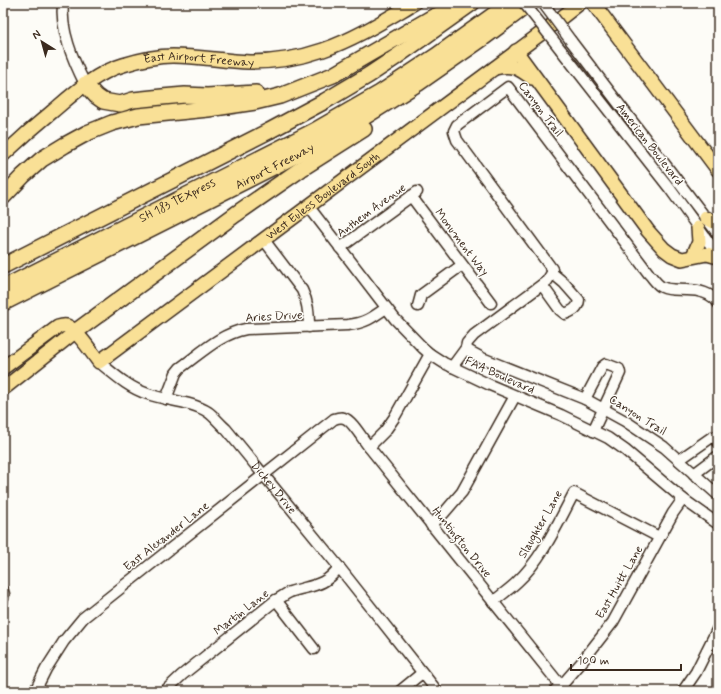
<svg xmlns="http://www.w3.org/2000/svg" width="721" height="694" viewBox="0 0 721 694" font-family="Mynerve,sans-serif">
	<rect width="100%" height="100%" fill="#fdfcf7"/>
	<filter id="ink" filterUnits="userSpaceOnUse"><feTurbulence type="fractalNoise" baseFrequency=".025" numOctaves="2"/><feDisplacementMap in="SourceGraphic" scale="8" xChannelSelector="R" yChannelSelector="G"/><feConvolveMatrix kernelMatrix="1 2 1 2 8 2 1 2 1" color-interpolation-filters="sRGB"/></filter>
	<g filter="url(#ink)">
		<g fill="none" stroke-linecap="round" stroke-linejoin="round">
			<g stroke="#3b2a1e" stroke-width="13">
				<g id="minor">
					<path d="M63,3C60,30 73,60 85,84"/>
					<path d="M571,41L718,234"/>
					<path d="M561,50L670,189L718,255"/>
					<path d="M411,196L491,303"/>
					<path d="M309,207L395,319L423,348L430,354L444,363L490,385L561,415L608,438L625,450L683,499L718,524"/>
					<path d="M264,240L302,290C308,302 309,313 309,327"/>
					<path d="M340,248L417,192"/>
					<path d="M542,285L560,310L565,314C572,311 578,309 579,300L564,283L552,273"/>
					<path d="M418,306L421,295L462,265"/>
					<path d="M466,348L469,351L482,358L585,399L625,421L664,447L718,495"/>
					<path id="s1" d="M99,362C115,375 129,388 148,394C167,401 191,401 208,412C214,416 220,424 226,429L339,567L437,691"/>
					<path d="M452,367L466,348L467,343L474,335L547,281L552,273V269L457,140L454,131L457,125L508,87L649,274C653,278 657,285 662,287C670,291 679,289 687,290C698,290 712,293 718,303"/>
					<path d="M166,399L176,373L180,368C201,353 220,334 246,329L348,325C365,323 372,318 386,308"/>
					<path d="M585,399L602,367L606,364L619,369L620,373L593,431"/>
					<path d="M369,447L385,431L394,418L430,354"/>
					<path d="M679,460L712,437H715L718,442"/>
					<path d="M694,474L718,456"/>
					<path d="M431,525L444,513L462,492L515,396"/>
					<path d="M3,591L4,594L3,599"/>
					<path d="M276,600L314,649"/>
					<path d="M493,602C501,595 510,589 517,582C542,559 558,523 574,493L659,537"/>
					<path d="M35,691L46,669L64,641L83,618L334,419C337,418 341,417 344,418C352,420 363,440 369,447L565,691"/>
					<path d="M165,691L182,675L276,600C281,598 285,594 290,592C311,585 325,587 339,567"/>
					<path d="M400,691L422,673"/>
					<path d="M554,691L561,686L581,663L613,622L673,513L683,499"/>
					<path d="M683,691L696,672L718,628"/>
				</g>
			</g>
			<g stroke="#3b2a1e" stroke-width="16">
				<g id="major">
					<path d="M593,3L718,170"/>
					<path d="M516,51L648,231L664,249L672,255L682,259L707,254L718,257"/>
					<path d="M495,68C513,64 518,68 532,78"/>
					<path id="s2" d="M3,155C19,140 36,125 53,111C74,93 96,73 123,65C139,60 156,56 173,56C198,56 223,61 249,62C272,62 300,58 323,50C355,39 385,20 414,3"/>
					<path d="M706,218L718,224"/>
					<path d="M693,256L699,242L698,228"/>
					<path id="s3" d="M3,368L58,327C61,326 64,325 67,326C76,329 93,354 99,362L547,29L580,3"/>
					<path d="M3,389L75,332"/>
				</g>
			</g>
			<g stroke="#3b2a1e" stroke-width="18">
				<g id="highway">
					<path d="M85,84L96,96L103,101L120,104L133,100L162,97L185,95L207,96L256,93"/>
					<path d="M3,197L23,176L42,159L65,145L87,133L112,123L138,116L208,109L255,102L280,96L333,75L433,17L456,8"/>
					<path d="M3,266L269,131L325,101L369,75L396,57L472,3"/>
					<path id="s4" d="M3,288L314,131L380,93L436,56L510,3"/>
					<path id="s5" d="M3,303L275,166L347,128L417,84L483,38L530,3"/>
					<path d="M75,332L236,214L301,169L364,129"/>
				</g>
			</g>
			<use href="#minor" stroke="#fdfcf7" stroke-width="10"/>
			<use href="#major" stroke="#f9e096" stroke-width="13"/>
			<use href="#highway" stroke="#f9e096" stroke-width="15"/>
			<g stroke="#3b2a1e" stroke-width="13" stroke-linecap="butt">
				<g id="minor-bridge">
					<path d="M524,3L561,50"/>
					<path d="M543,3L571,41"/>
				</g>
			</g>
			<use href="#minor-bridge" stroke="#fdfcf7" stroke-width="10"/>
		</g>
	</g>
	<g text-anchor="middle" stroke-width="3" stroke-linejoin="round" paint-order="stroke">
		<g font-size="12" fill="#3b2a1e" stroke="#fdfcf7">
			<text dy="4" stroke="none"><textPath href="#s2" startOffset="228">East Airport Freeway</textPath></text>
			<text transform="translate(541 109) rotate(53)" y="4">Canyon Trail</text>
			<text transform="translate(650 144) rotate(52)" y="4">American Boulevard</text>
			<text dy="4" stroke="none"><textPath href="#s5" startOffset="304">Airport Freeway</textPath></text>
			<text dy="4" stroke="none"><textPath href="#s3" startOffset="405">West Euless Boulevard South</textPath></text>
			<text dy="4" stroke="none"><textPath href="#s4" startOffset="195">SH 183 TEXpress</textPath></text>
			<text transform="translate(371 210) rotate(-36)" y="4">Anthem Avenue</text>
			<text transform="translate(462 242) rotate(53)" y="4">Monument Way</text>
			<text transform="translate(274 316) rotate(-3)" y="4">Aries Drive</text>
			<text transform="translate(500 375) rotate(24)" y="4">FAA Boulevard</text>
			<text transform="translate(638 415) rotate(32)" y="4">Canyon Trail</text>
			<text dy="4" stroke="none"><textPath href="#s1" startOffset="222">Dickey Drive</textPath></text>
			<text transform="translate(540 524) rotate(-60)" y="4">Slaughter Lane</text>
			<text transform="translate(166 536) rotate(-38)" y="4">East Alexander Lane</text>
			<text transform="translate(462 542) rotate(51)" y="4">Huntington Drive</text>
			<text transform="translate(619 582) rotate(-60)" y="4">East Huitt Lane</text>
			<text transform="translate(241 612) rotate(-38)" y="4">Martin Lane</text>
		</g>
	</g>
	<rect width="721" height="694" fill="none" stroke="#fdfcf7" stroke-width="16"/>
	<rect x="8" y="8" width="705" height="678" fill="none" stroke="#3b2a1e" stroke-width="1.5" filter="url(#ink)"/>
	<g transform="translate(42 42) rotate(323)" stroke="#fdfcf7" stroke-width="3" paint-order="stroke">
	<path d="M0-3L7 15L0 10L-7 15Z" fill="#3b2a1e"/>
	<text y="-6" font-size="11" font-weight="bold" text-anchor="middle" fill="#3b2a1e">N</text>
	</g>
	<path d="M571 664v6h110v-6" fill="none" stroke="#3b2a1e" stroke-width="2"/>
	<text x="577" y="664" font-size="12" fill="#3b2a1e" stroke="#fdfcf7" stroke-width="3" paint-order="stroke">100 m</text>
</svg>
